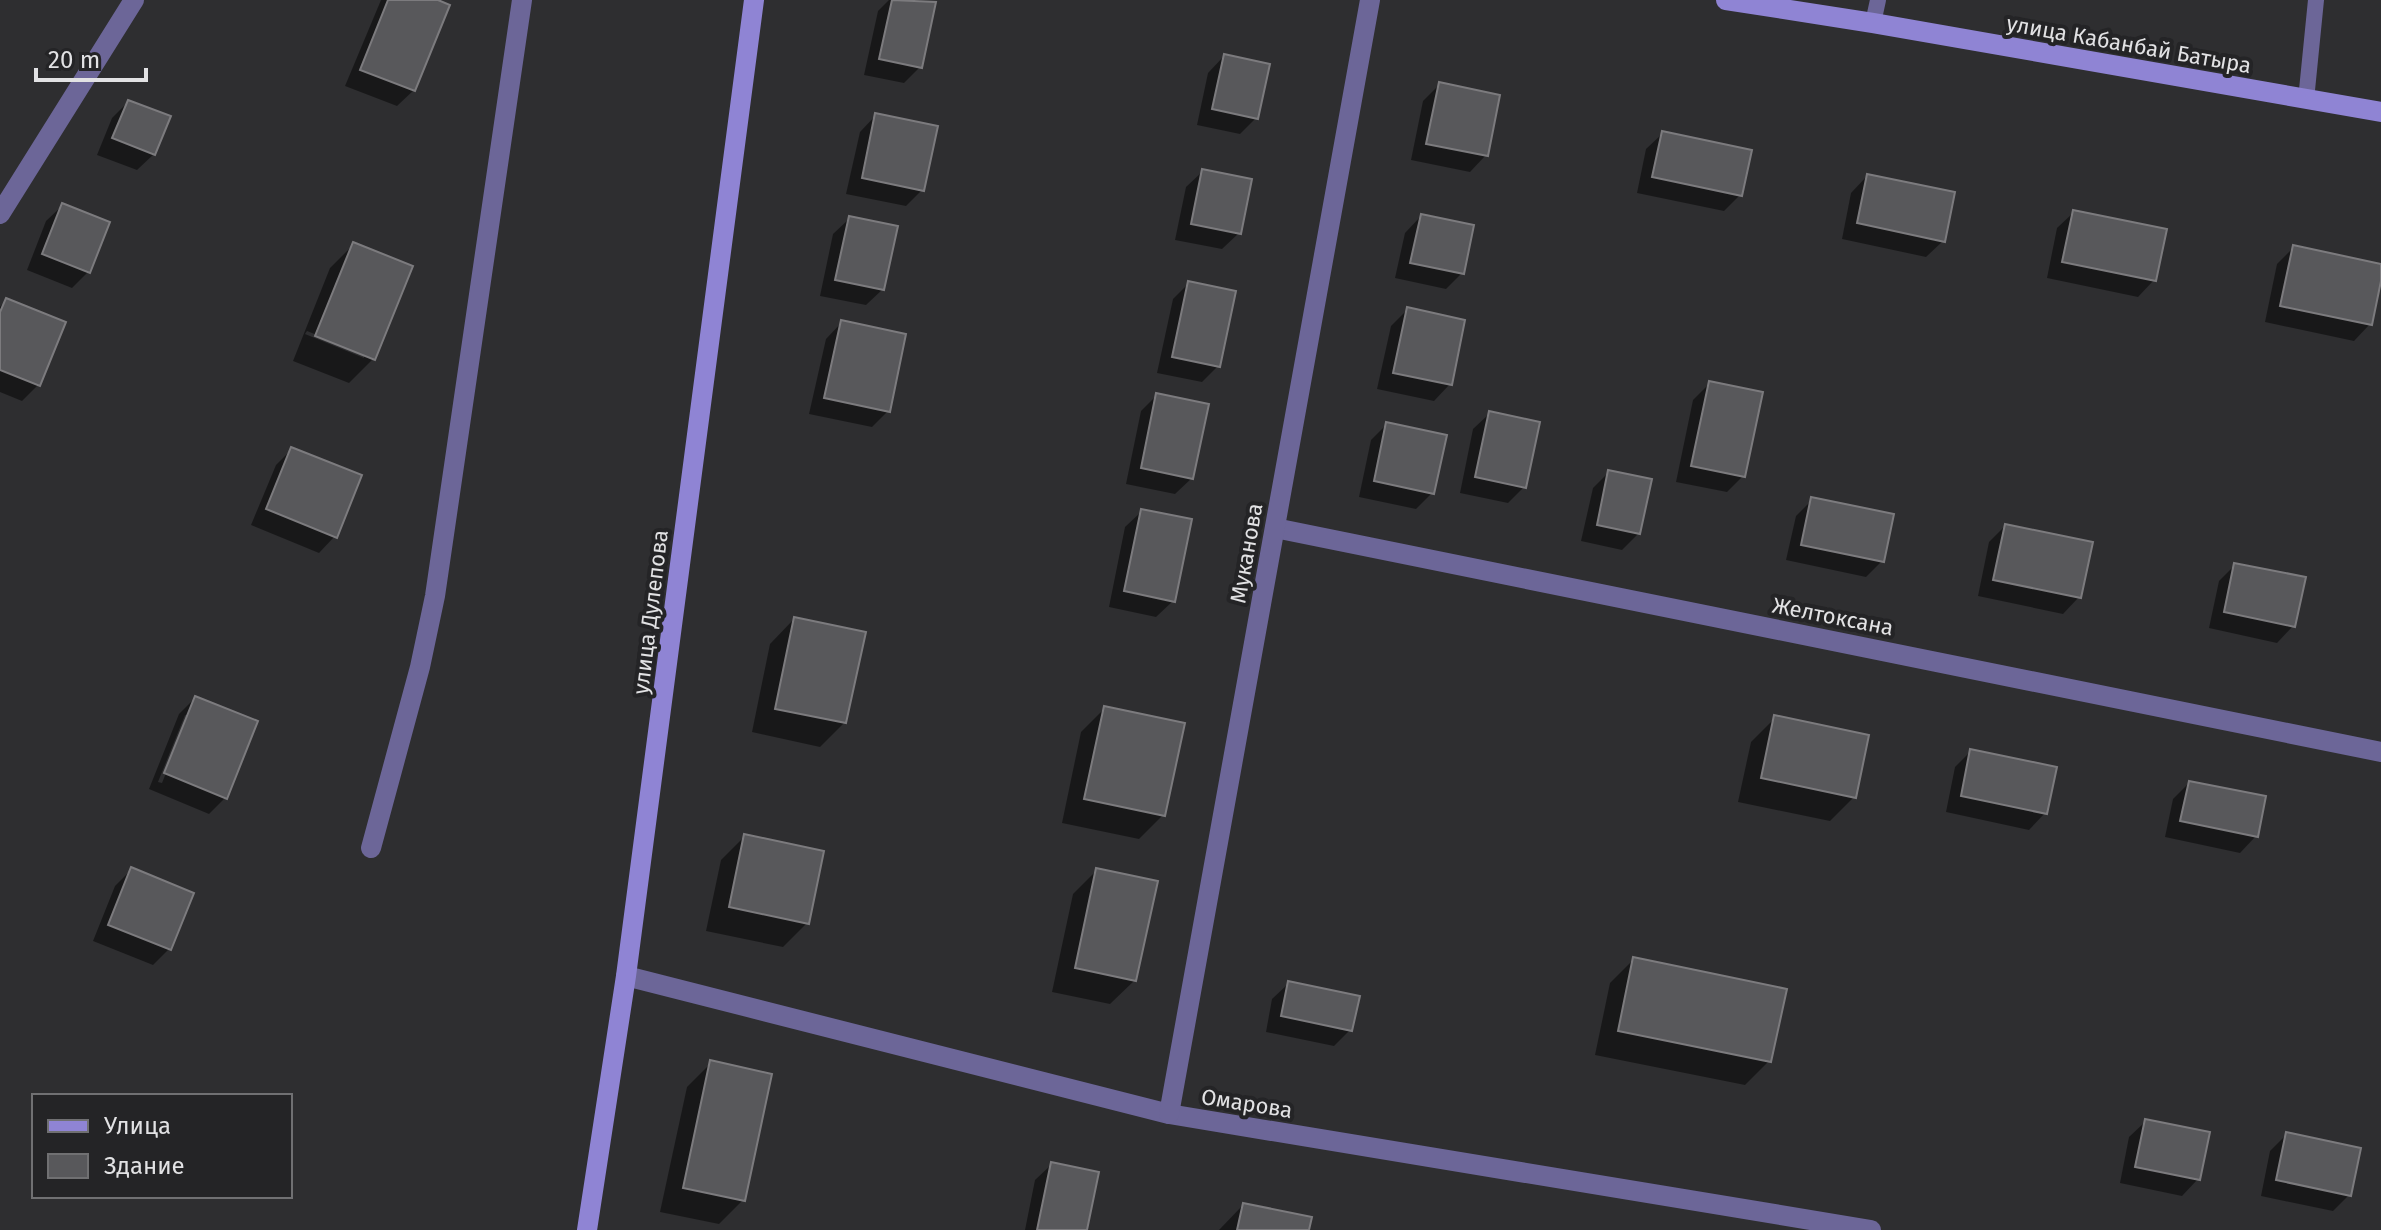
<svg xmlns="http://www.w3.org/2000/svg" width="2381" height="1230" viewBox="0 0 2381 1230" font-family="'Fira Sans',sans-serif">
	<rect width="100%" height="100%" fill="#2e2e30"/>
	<g fill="#0007" fill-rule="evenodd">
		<path d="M381,0H433L414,90L397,106L345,86Z"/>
		<path d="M889,0H917L934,4L920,67L904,83L864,75L878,11Z"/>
		<path d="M1224,56L1256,118L1240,134L1197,125L1208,73Z"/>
		<path d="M1439,85L1486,155L1470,172L1411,160L1423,101Z"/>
		<path d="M128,102L154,154L137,170L97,155L112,118Z"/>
		<path d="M876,115L922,190L906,206L846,194L860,132Z"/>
		<path d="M1663,133L1740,195L1724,211L1637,193L1646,149Z"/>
		<path d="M1203,171L1239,233L1222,249L1175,240L1186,187Z"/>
		<path d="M1867,176L1943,241L1926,257L1842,239L1851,193Z"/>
		<path d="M63,205L88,272L72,288L27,270L46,221Z"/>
		<path d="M2074,212L2154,280L2138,297L2047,278L2057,228Z"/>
		<path d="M1421,216L1462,273L1446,289L1395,278L1405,233Z"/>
		<path d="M850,218L883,289L866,305L820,296L833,234Z"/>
		<path d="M354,244L373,359L349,383L293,361L330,268ZM307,331L364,354V358L305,334Z"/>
		<path d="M2293,248L2381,266L2370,324L2354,341L2265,322L2277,264Z"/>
		<path d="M1189,283L1218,366L1202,382L1157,373L1173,299Z"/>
		<path d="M6,300L38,385L22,401L0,392V307Z"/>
		<path d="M1407,310L1450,384L1434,401L1377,389L1391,326Z"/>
		<path d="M842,322L888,411L872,427L809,414L826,339Z"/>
		<path d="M1710,383L1743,476L1727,492L1676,482L1693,400Z"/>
		<path d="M1157,395L1192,478L1175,494L1126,484L1141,411Z"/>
		<path d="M1490,413L1524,487L1508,503L1460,493L1473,429Z"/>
		<path d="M1387,424L1432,493L1416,509L1359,497L1371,440Z"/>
		<path d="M292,449L335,536L319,553L251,525L276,465Z"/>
		<path d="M1609,472L1638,534L1622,550L1581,541L1593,488Z"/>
		<path d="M1812,500L1882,561L1866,577L1786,560L1796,516Z"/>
		<path d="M1142,511L1173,601L1156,617L1109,607L1125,527Z"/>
		<path d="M2005,526L2079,597L2063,614L1978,596L1989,542Z"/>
		<path d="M2235,565L2293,626L2277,643L2209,628L2219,581Z"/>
		<path d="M794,619L845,722L820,747L752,732L770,644Z"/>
		<path d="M195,698L225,798L209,814L149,789L179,714ZM185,715H189L162,783L158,782Z"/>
		<path d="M1105,708L1163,815L1139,839L1062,823L1081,732Z"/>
		<path d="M1775,718L1854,797L1830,821L1738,802L1751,742Z"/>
		<path d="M1971,751L2045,813L2029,830L1946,812L1955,767Z"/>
		<path d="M2189,783L2256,836L2240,853L2165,837L2173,799Z"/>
		<path d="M745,836L807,923L783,947L706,931L721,860Z"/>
		<path d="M131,870L169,949L153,965L93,941L115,886Z"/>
		<path d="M1097,870L1135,980L1110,1004L1052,992L1073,894Z"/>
		<path d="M1634,959L1769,1061L1745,1085L1595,1055L1610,983Z"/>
		<path d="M1289,983L1350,1030L1334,1046L1266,1032L1272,999Z"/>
		<path d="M711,1063L743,1200L719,1224L660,1212L687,1087Z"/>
		<path d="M2146,1121L2198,1179L2182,1196L2120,1183L2129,1137Z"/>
		<path d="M2287,1134L2349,1195L2333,1211L2261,1196L2270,1151Z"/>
		<path d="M1052,1164L1085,1230H1025L1035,1180Z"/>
		<path d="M1243,1205L1307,1230H1219Z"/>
	</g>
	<g fill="#58585b" stroke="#7c7b7e" stroke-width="2">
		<path d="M388,0H438L450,5L415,91L360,70Z"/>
		<path d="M892,0L936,2L922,68L879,59Z"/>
		<path d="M1224,54L1270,64L1258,119L1212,109Z"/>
		<path d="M1439,82L1500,95L1488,156L1426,144Z"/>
		<path d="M128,100L171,116L155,155L112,138Z"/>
		<path d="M875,113L938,126L924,191L862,178Z"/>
		<path d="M1662,131L1752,150L1742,196L1652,177Z"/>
		<path d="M1202,169L1252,179L1241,234L1191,224Z"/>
		<path d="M1867,174L1955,192L1945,242L1857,223Z"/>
		<path d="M62,203L110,222L90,273L42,254Z"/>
		<path d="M2073,210L2167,229L2156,281L2062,262Z"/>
		<path d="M1421,214L1474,225L1464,274L1410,263Z"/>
		<path d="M849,216L898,226L884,290L835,280Z"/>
		<path d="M353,242L413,266L375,360L315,336Z"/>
		<path d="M2293,245L2381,264V281L2372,325L2280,306Z"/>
		<path d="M1188,281L1236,291L1220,367L1172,357Z"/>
		<path d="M6,298L66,322L40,386L0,370V312Z"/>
		<path d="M1407,307L1465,320L1452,385L1393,373Z"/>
		<path d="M841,320L906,334L890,412L824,398Z"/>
		<path d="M1709,381L1763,392L1745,477L1691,466Z"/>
		<path d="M1156,393L1209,404L1193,479L1141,468Z"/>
		<path d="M1489,411L1540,422L1526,488L1475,477Z"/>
		<path d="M1386,422L1447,435L1434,494L1374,481Z"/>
		<path d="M291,447L362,475L337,538L266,509Z"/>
		<path d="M1608,470L1652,479L1640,534L1597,525Z"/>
		<path d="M1811,497L1894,514L1884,562L1801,545Z"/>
		<path d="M1141,509L1192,519L1175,602L1124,591Z"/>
		<path d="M2005,524L2093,542L2081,598L1993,580Z"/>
		<path d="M2234,563L2306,577L2295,627L2224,612Z"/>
		<path d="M794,617L866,632L846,723L775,709Z"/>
		<path d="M195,696L258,721L227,799L164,773Z"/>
		<path d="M1104,706L1185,723L1165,816L1084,799Z"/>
		<path d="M1774,715L1869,735L1856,798L1761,778Z"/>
		<path d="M1970,749L2057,767L2047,814L1961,796Z"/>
		<path d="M2189,781L2266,796L2258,837L2180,821Z"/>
		<path d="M744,834L824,851L809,924L729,907Z"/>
		<path d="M131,867L194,893L171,950L108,925Z"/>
		<path d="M1096,868L1158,881L1136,981L1075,968Z"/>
		<path d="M1633,957L1787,989L1771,1062L1618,1031Z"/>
		<path d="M1288,981L1360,996L1352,1031L1281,1016Z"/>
		<path d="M710,1060L772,1074L745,1201L683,1188Z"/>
		<path d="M2145,1119L2210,1132L2200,1180L2135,1167Z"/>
		<path d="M2286,1132L2361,1148L2351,1196L2276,1180Z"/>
		<path d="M1051,1162L1099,1172L1087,1230H1037Z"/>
		<path d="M1243,1203L1312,1217L1309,1230H1237Z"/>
	</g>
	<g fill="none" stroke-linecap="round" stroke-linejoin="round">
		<g stroke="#6c6698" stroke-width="16">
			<path d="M1873,23L1878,0"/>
			<path d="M2306,100L2316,0"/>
		</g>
		<g stroke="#6c6698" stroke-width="20">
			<path d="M0,214L134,0"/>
			<path d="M1275,528L2381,752"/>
			<path d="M371,848L420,667L435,596L522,0"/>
			<path d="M626,976L1169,1114L1871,1230"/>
			<path d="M1169,1114L1370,0"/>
		</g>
		<g stroke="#8f84d4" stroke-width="20">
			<path d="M1726,0L1873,23L2381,112"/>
			<path d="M587,1230L626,976L754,0"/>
		</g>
	</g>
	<g text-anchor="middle" stroke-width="8" stroke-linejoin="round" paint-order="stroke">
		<g font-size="22" fill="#e2e2e4" stroke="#242426">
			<text transform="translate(2129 44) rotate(10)" y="8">улица Кабанбай Батыра</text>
			<text transform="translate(1246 553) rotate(-80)" y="8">Муканова</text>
			<text transform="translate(650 612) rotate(-83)" y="8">улица Дулепова</text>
			<text transform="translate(1833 616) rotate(11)" y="8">Желтоксана</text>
			<text transform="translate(1247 1103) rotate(9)" y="8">Омарова</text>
		</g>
	</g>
	<rect x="32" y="1094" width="260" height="104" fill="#242426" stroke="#707072" stroke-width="2"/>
	<rect x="48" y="1120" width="40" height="12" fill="#8f84d4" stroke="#707072" stroke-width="2"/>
	<text x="104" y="1134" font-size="24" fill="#e2e2e4">Улица</text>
	<rect x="48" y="1154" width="40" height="24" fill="#58585b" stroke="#707072" stroke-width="2"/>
	<text x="104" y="1174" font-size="24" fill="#e2e2e4">Здание</text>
	<path d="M36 68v12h110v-12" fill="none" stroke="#e2e2e4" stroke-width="4"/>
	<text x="48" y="68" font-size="24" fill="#e2e2e4" stroke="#242426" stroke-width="6" paint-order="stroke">20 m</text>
</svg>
